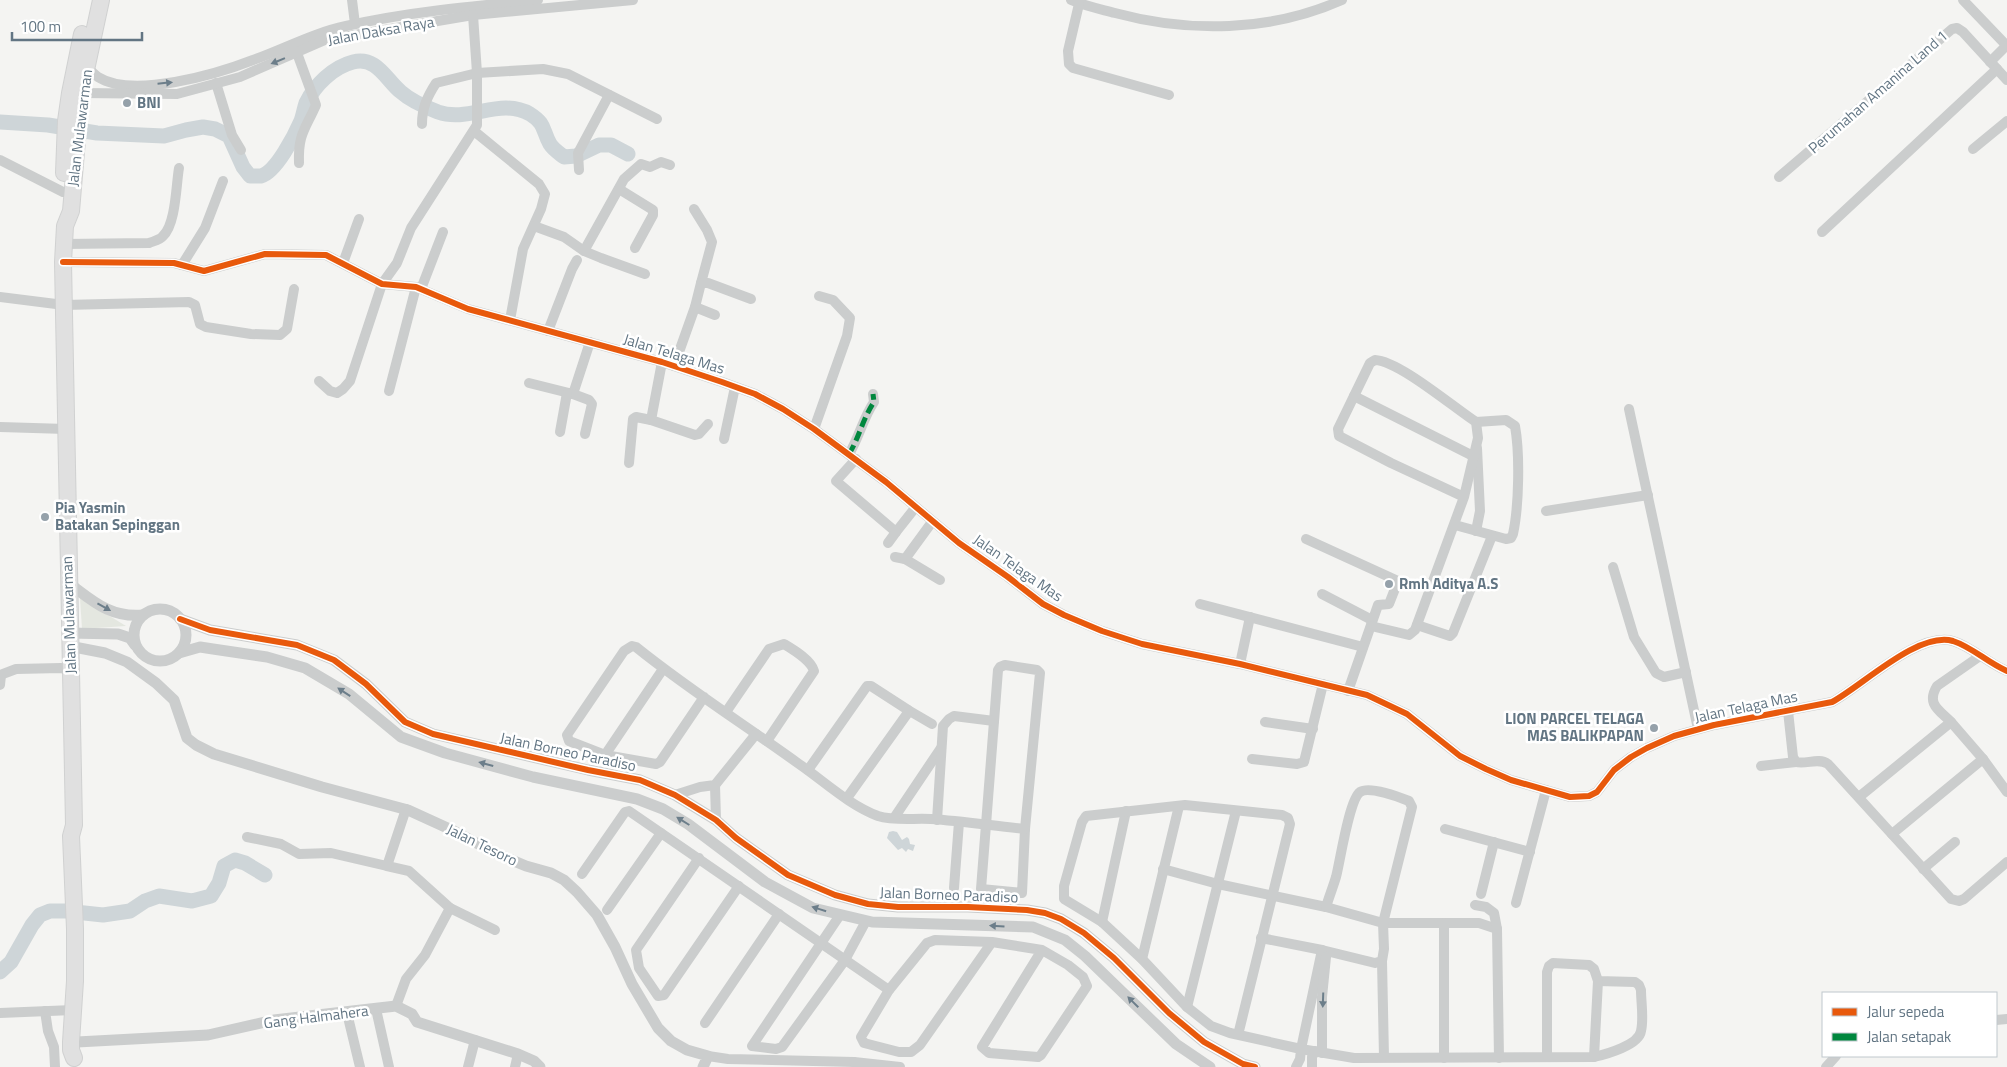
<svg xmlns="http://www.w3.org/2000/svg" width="2007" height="1067" viewBox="0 0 2007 1067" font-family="'Titillium Web',sans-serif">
	<rect width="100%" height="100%" fill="#f4f4f2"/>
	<path fill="#e4e7e0" d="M80,598L126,626L82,629Z"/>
	<path fill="#ced5d8" d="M893,831L897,832L902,840L907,837L909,839L910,844L915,845L913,851L908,849L906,852L902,848L898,850L887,838L889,832Z"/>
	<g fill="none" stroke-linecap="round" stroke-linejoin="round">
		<g stroke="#ced5d8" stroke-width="15">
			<path d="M0,122L48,125L97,133L164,136L186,130L203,127L215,129L229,136L243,167L250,176C253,176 258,176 261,176C276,172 295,135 301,121C303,116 304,109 306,103C315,85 333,67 353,62C377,56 386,80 401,92C411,101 425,107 438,112C469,123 500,97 530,114C546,124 542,130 550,144C553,149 559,153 564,157L576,156L599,145H611L628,154"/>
			<path d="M0,972L11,962L32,925L40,915L50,911H66L103,915L130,911L145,901L159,896L192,901L211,896L219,883L224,866L235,860L245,863L265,875"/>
		</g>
		<g stroke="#d0d1d1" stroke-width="18">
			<g id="trunk">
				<path d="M64,173L66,121L70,93L82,34"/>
				<path d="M74,1058L71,1050V1042L75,981V929L71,836L74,825L63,262L65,226L71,211L81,93L101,0"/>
			</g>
		</g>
		<g stroke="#cbcdcd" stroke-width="10">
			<path d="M352,0L355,24"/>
			<path d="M1071,0C1085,6 1100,9 1115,13C1189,33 1270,32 1342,0"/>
			<path d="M1963,0L2007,46"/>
			<path d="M1079,4L1068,51L1069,64L1073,68L1169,95"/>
			<path d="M297,53L316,105C305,130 298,134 299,163"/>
			<path d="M1990,62L2006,46"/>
			<path d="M87,67C90,70 94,74 98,77C133,99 217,74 253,60C284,49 313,33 346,26C408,12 474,6 538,0"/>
			<path d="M216,83L232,135L241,150"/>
			<path d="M81,93L177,94L240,77L325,40L473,15L633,0"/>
			<path d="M422,124C422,108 427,97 436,83L477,73L543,69L568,74L657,119"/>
			<path d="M474,131L539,184L545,194L541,209L523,249L510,320"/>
			<path d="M1973,149L2007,121"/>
			<path d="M0,160L63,192"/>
			<path d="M579,170L578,153L609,95"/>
			<path d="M1779,177L1952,29L1957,28L1963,32L2007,80"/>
			<path d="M619,189L653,210V215L635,248"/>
			<path d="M694,209L707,230L712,242L701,283"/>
			<path d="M534,226L564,237L584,251L601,258L645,274"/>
			<path d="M1822,232L1997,69"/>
			<path d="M64,244L149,243C154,241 160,240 163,236C176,224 176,185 179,168"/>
			<path d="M584,251L624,179L641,164L650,167L661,162L670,165"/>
			<path d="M63,262L174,263L204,271L265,254L326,255L382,284L416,287L468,309L662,362L722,382L755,394L783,409L814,429L886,482L959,543L1008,577L1043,604L1064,615L1102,631L1142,644L1240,664L1367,695L1407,714L1460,756L1486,769L1511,780L1570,797L1589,796L1597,792L1614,770L1631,757L1647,748L1674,736L1714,725L1832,702C1862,686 1918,631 1953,641C1972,647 1988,663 2007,671"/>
			<path d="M343,263L359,219"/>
			<path d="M182,265L205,228L223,181"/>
			<path d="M421,289L443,232"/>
			<path d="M0,297L64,305L189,302L195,305L200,324L206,327L251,334L280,335L287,329L294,289"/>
			<path d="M695,307L715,315"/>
			<path d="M548,331L572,269L577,260"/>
			<path d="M674,366L695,307L701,283H708L751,299"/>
			<path d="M319,381L330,391L337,393L343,389L350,381L382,284L397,263L411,228L477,125V73L473,15"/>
			<path d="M529,383L573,394L590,342"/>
			<path d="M389,391L416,287"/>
			<path d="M573,394L589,400L592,404L585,434"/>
			<path d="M1354,396L1473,456"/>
			<path d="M1629,409L1698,729"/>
			<path d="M651,420L695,435L699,434L708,424"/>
			<path d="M0,427L66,429"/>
			<path d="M814,429L847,336L850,318L833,300L819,296"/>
			<path d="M560,432L567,393"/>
			<path d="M724,439L735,387"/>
			<path d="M849,454C859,438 863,418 874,402L873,394"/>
			<path d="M856,459L836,481L896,532L915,508"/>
			<path d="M629,463L633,419L636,417L651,420L662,362"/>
			<path d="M1546,511L1648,495"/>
			<path d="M1455,525L1506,539L1511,538L1513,534C1519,506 1520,454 1515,426L1506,420L1476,422"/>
			<path d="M1476,531L1480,511L1477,448"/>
			<path d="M1306,539L1398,581L1389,604L1378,605L1348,691"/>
			<path d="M888,543L896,532"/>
			<path d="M895,557L905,559L940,580"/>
			<path d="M905,559L932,522"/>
			<path d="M1613,567L1634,637L1656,673L1664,677L1686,672"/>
			<path d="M1322,594L1372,620"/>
			<path d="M1200,604L1363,647"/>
			<path d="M1417,625L1450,636L1453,633L1492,536"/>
			<path d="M1371,626L1409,635L1415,630L1464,497L1478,438L1476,422C1453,407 1399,361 1375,360L1370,363L1338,429L1339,436L1391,463L1464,497"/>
			<path d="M1240,664L1250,617"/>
			<path d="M1005,665L1037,670L1040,673L1025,829L1022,893L981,889L998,670L1000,667Z"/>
			<path d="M0,675L16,669L61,668L71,671"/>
			<path d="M0,685L1,675"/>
			<path d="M704,697L660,762L656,764L605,755L569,741L567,735L624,651L632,646L636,647C688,689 745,725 799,764C825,782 849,805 878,816C894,821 914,818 931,819C962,821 994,826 1025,829"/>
			<path d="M908,710L932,724"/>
			<path d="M1788,711L1793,757L1796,762C1806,765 1818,757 1828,764L1951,899L1959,901L1964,899L2007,862"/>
			<path d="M726,712L769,649L784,644C794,650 811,660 814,671L767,741"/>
			<path d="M1265,722L1313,729"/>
			<path d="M1951,722L1983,759L2007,792"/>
			<path d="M605,755L663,669"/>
			<path d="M1252,759L1297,764L1304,762L1323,684"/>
			<path d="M1761,766L1796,762"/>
			<path d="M808,770L867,686H871L905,708L908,710L907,714L847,798"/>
			<path d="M715,785L716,820"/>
			<path d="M675,795L700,787L715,785L756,734"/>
			<path d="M1859,797L1951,722C1939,710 1926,704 1937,686L1980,656"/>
			<path d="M406,809L387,866L409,871L450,908L495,930"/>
			<path d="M894,818L941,748"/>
			<path d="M937,820L943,726L949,719L954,716L994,721"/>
			<path d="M1445,829L1530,852"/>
			<path d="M1892,834L1983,759"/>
			<path d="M247,837L281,844L299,854L331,853L387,866"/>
			<path d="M699,858L636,950L639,968L658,996L664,995L739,886"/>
			<path d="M1163,869L1218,884L1326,907L1383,923H1479L1497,929L1499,1058"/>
			<path d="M1923,869L1955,842"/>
			<path d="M582,874L625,812L629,811L889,990"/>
			<path d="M954,888L959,822"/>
			<path d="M1481,894L1494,842"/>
			<path d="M1516,903L1546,790"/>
			<path d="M1475,905L1486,907L1494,913L1497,929"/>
			<path d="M607,910L661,833"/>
			<path d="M840,915L752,1046L776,1049L782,1047L845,960L866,921"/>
			<path d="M1102,922L1126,811"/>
			<path d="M1261,938L1322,950L1375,963L1382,961L1384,949L1383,923L1412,807L1409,801C1399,797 1369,786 1360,792C1349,800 1340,862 1336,877C1333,887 1329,897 1326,907"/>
			<path d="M992,942L920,1045L911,1052H899L864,1043L861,1037L889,990L927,943L935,940L992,942L1042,950L1068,965L1083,977L1087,986L1041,1055L1038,1057L989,1053L982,1047L1042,950"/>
			<path d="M1322,950L1301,1049L1354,1058L1594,1057C1607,1054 1639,1045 1641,1031C1644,1018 1641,1003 1641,990L1639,985L1635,982L1598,981L1594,969L1589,965L1553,963L1549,966L1547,972V1057"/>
			<path d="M1142,959L1179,806"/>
			<path d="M1382,961L1384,1057"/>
			<path d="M396,1006L406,979L425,955L450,908"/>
			<path d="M1187,1007L1236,811"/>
			<path d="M376,1009L389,1067"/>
			<path d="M45,1011L48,1031L54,1047L55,1067"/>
			<path d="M0,1013L73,1010"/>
			<path d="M347,1013L360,1067"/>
			<path d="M1996,1020L2007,1019"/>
			<path d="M705,1023L779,914"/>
			<path d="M1238,1035L1290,824L1288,818L1282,815L1185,805L1086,816L1082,822L1064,886V899L1102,922L1142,959L1187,1007L1211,1026L1230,1033L1301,1049L1300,1059L1296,1067"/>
			<path d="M1322,1053V997L1326,957"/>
			<path d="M708,1056L728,1059L854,1062V1067"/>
			<path d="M1594,1057L1598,981"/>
			<path d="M1444,1058V923"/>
			<path d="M854,1062L900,1067"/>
			<path d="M468,1067L475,1040"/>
			<path d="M515,1067L518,1054"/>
			<path d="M1312,1067V1057L1315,1051"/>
			<path d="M1826,1067L1836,1056"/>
		</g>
		<g stroke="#cbcdcd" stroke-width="11">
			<path d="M70,584C94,602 111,618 143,615"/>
			<circle cx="160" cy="635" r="26"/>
			<path d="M180,619L210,630L297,645L334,660L366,684L405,722L433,734L588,770L640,780L675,795L716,820L736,838L788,875L835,895L868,904L898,907H968L1027,910L1045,913L1061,919L1084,933L1114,958L1169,1013L1204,1042L1243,1064L1255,1067"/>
			<path d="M69,633L118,634L130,638L135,645"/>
			<path d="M69,646L105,653L127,662L156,683L174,700L187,738L196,745L214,754L322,787L408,810L454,831L495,853L526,866L551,873L564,880L577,892L597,915L615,947L632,984L658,1028L671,1041L687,1050L708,1056L703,1067"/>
			<path d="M179,653L200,647L213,649L267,657L305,668L349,694L401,737L445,753L533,777L637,799L663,809L688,824L765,882L813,908L872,922L1033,927L1065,940L1085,956L1176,1044L1210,1067"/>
			<path d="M77,1042L208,1035L274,1020L396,1006L412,1014L417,1022L518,1054L534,1061L540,1067"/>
		</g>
		<use href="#trunk" stroke="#e0e0e0" stroke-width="16"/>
		<path stroke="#00873e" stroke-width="5" stroke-dasharray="10 5" stroke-linecap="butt" d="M849,454C859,438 863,418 874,402L873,394"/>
		<g stroke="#fff" stroke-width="9">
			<g id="cycleway">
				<path d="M63,262L174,263L204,271L265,254L326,255L382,284L416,287L468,309L662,362L722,382L755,394L783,409L814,429L886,482L959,543L1008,577L1043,604L1064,615L1102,631L1142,644L1240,664L1367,695L1407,714L1460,756L1486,769L1511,780L1570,797L1589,796L1597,792L1614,770L1631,757L1647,748L1674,736L1714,725L1832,702C1862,686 1918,631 1953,641C1972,647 1988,663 2007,671"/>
				<path d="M180,619L210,630L297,645L334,660L366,684L405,722L433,734L588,770L640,780L675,795L716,820L736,838L788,875L835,895L868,904L898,907H968L1027,910L1045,913L1061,919L1084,933L1114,958L1169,1013L1204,1042L1243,1064L1255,1067"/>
			</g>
		</g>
		<use href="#cycleway" stroke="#e8590c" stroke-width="6"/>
	</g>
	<defs><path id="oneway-solid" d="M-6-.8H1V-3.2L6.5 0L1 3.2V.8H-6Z" transform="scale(1.25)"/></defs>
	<g fill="#6c7e8a">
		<use href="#oneway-solid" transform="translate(278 61) rotate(158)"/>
		<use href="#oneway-solid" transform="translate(165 83) rotate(-6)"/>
		<use href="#oneway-solid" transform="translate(104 607) rotate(29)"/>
		<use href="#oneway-solid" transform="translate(344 692) rotate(-147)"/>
		<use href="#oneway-solid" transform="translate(486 764) rotate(-165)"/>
		<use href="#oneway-solid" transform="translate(683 821) rotate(-148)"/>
		<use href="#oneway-solid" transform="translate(819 909) rotate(-162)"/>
		<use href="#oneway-solid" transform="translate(997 926) rotate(-177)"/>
		<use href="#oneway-solid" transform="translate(1323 1000) rotate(92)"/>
		<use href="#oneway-solid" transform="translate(1133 1002) rotate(-135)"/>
	</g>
	<g fill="#95a1aa" stroke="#fff" stroke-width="2">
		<circle cx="127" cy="103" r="5"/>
		<circle cx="45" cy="517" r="5"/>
		<circle cx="1389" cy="584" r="5"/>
		<circle cx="1654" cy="728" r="5"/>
	</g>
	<g text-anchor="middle" stroke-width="5" stroke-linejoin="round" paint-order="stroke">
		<g font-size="15" fill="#627583" stroke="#fff">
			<text transform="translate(381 31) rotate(-10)" y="5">Jalan Daksa Raya</text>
			<text transform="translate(1878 92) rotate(-41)" y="5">Perumahan Amanina Land 1</text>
			<text transform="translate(80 128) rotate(-83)" y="5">Jalan Mulawarman</text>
			<text transform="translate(674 354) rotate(17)" y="5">Jalan Telaga Mas</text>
			<text transform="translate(1018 568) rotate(35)" y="5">Jalan Telaga Mas</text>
			<text transform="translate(69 615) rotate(-92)" y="5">Jalan Mulawarman</text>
			<text transform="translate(1746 707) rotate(-12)" y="5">Jalan Telaga Mas</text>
			<text transform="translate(568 752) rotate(12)" y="5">Jalan Borneo Paradiso</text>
			<text transform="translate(482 845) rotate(26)" y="5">Jalan Tesoro</text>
			<text transform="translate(949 895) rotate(2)" y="5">Jalan Borneo Paradiso</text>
			<text transform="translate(316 1017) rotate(-7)" y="5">Gang Halmahera</text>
		</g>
		<g font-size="15" font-weight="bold" fill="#627583" stroke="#fff" text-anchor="start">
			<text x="137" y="108">BNI</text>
			<text x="55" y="513">Pia Yasmin<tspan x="55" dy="17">Batakan Sepinggan</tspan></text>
			<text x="1399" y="589">Rmh Aditya A.S</text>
			<text x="1644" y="724" text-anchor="end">LION PARCEL TELAGA<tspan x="1644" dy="17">MAS BALIKPAPAN</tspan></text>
		</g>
	</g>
	<rect x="1822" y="992" width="175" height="65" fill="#ffffff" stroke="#c0c8cd"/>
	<rect x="1832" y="1008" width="25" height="8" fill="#e8590c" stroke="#c0c8cd"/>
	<text x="1867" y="1017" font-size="15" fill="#627583">Jalur sepeda</text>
	<rect x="1832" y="1033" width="25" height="8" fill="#00873e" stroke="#c0c8cd"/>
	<text x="1867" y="1042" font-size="15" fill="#627583">Jalan setapak</text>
	<path d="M12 32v8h130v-8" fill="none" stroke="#627583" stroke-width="2.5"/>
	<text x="20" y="32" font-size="15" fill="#627583" stroke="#ffffff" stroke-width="4" paint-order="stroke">100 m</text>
</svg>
